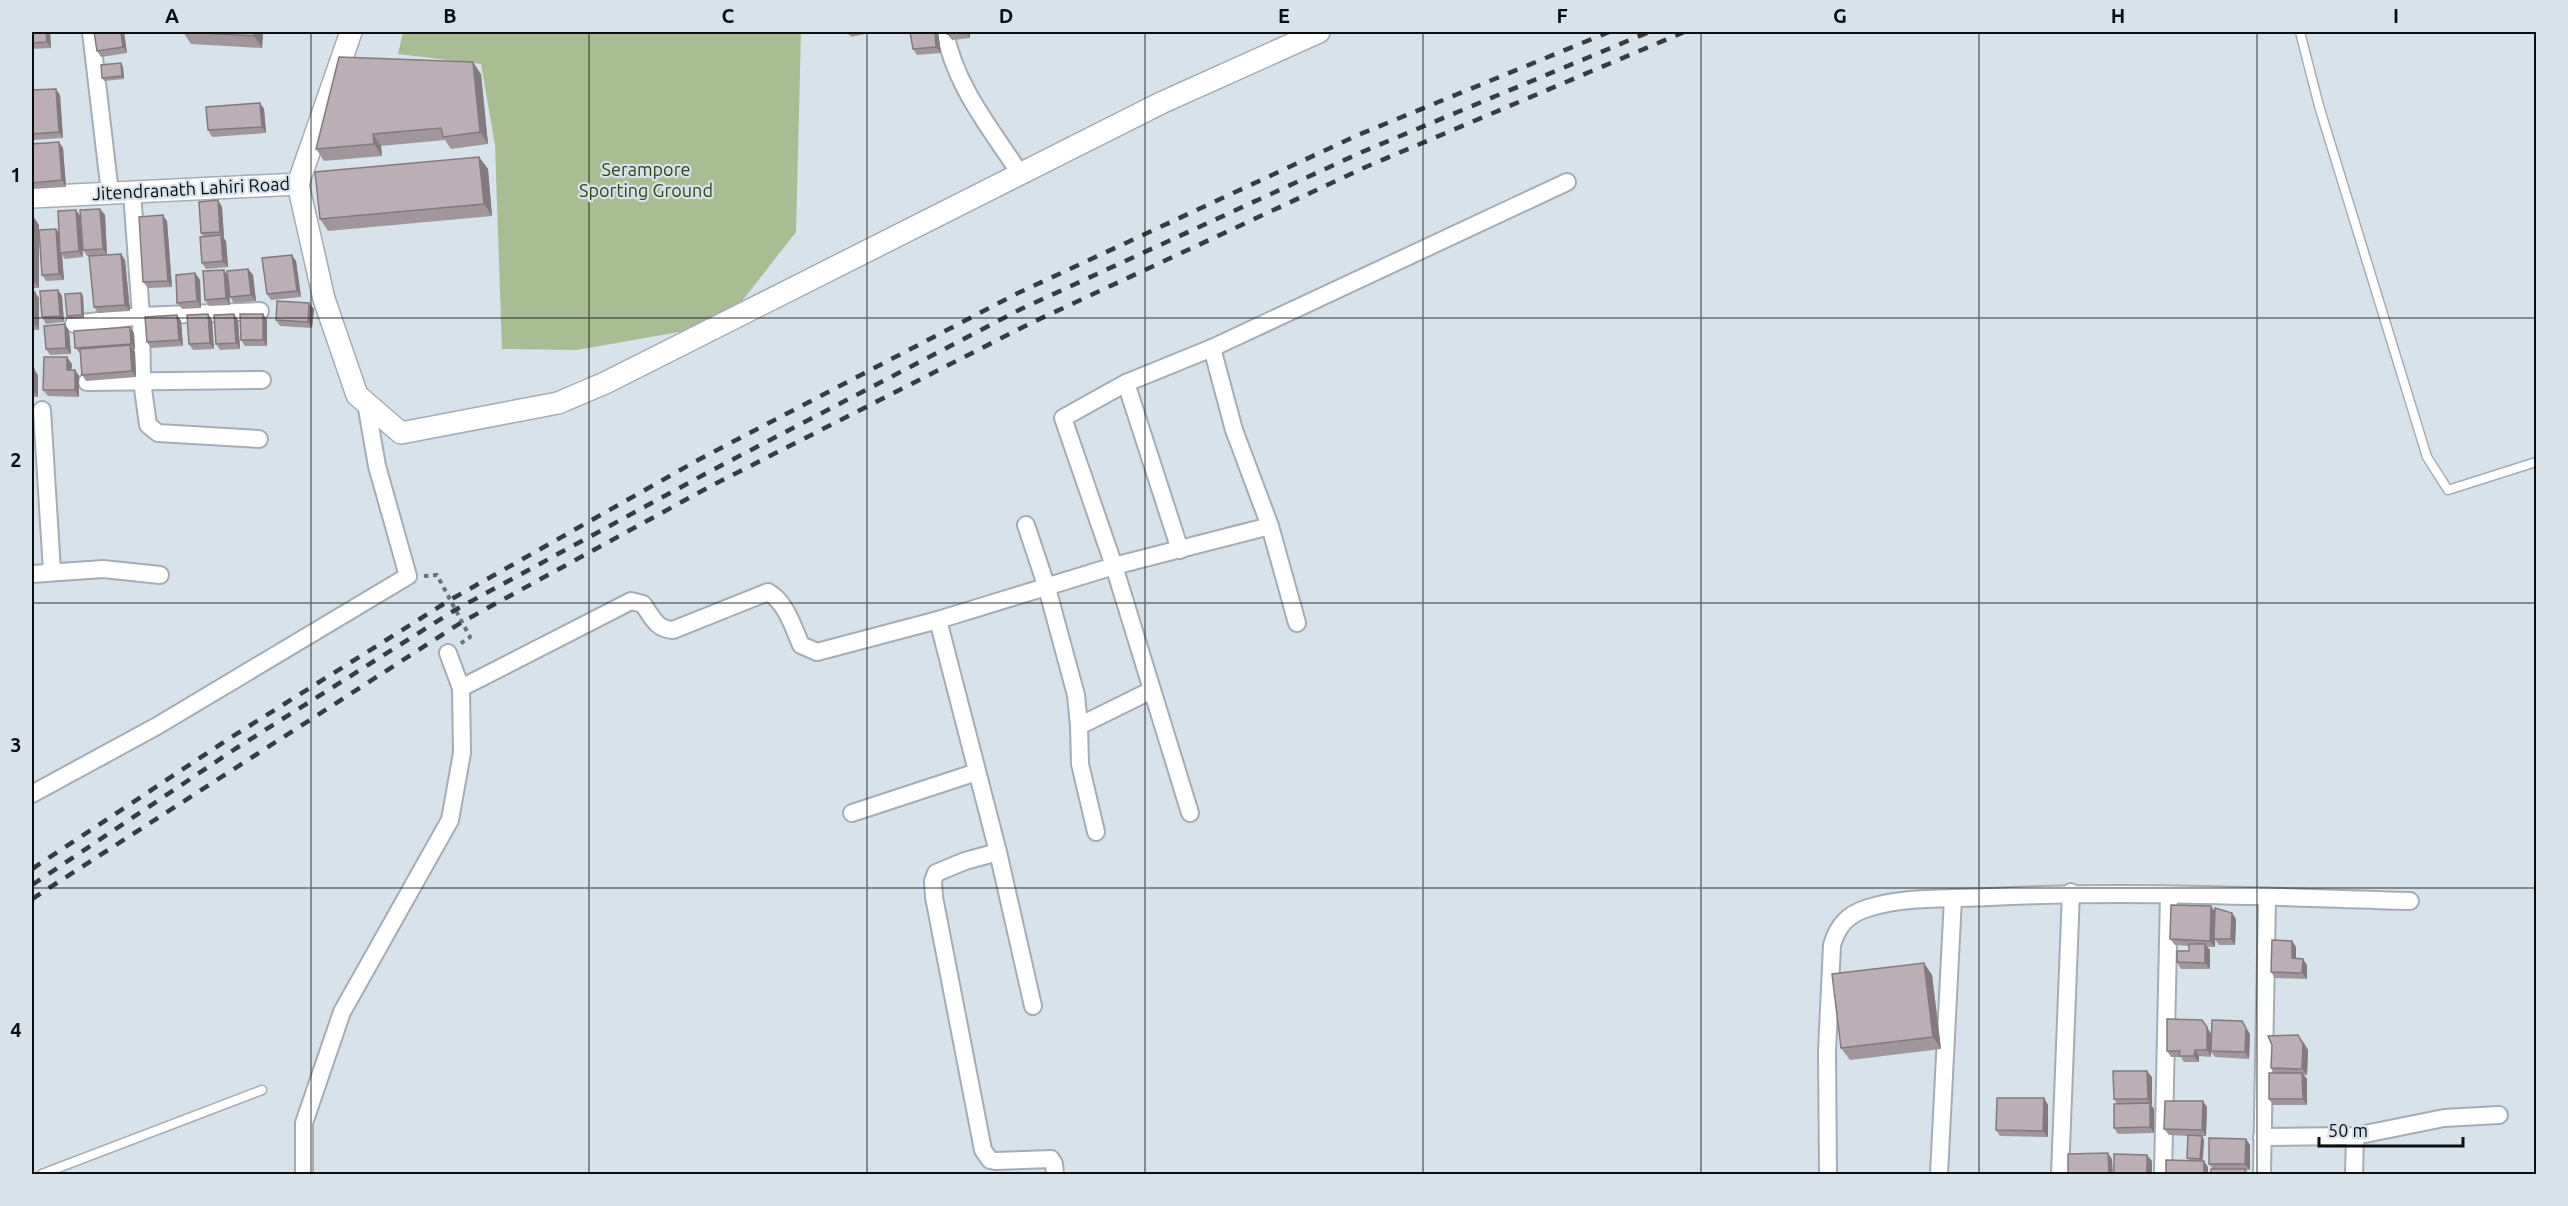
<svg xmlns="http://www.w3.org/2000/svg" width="2568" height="1206" viewBox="0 0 2568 1206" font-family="Ubuntu,sans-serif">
	<rect width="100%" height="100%" fill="#d7e2eb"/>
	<path fill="#a8bd92" d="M403,32H801L796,232L724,324L577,350L502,349L495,145L481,64L398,54Z"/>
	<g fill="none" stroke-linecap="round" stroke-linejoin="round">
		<g stroke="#a4adb6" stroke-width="11">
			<g id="service">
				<path d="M2300,32L2319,106L2427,457L2448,490L2536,462"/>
				<path d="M42,1174L262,1090"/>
			</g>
		</g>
		<g stroke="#a4adb6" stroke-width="20">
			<g id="minor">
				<path d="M91,32L110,193"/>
				<path d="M945,32C955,86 991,129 1021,175"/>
				<path d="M132,192L141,316L142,381L148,425L158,433L259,439"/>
				<path d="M74,324L141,316L260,311"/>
				<path d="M87,382L262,380"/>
				<path d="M1126,383L1180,550"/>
				<path d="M42,410L52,571"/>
				<path d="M1026,525L1047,588L1076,695L1079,726L1152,690"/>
				<path d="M1270,526L1297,623"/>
				<path d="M32,574L103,569L160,575"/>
				<path d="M938,620L998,852L1033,1006"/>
				<path d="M461,688L631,601L643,604C652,617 656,629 673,630L768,592C786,602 793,627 801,645L817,652L938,620L1114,566L1270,526L1234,430L1212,348"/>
				<path d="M1079,726L1080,764L1096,832"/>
				<path d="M32,794L157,726L408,576L377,466L366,403"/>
				<path d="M852,813L977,772"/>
				<path d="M1190,813L1114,566L1063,418L1126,383L1212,348L1567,182"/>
				<path d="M998,852L965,861L936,873L933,881L934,897L983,1150L990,1160L995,1161L1051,1159L1054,1164L1055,1174"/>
				<path d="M2262,1137L2355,1136L2444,1118L2499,1115"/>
				<path d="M304,1174V1123L342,1012L450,820L462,753L461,688L448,653"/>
				<path d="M1828,1174L1827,1051L1832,945C1838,925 1848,914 1868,908C1906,896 1950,899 1990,897C2130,890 2270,897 2410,901"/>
				<path d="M1939,1174L1953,898"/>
				<path d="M2060,1174L2071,892"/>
				<path d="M2163,1174L2169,895"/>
				<path d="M2262,1174L2267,897"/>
				<path d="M2354,1174L2355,1136"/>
			</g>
		</g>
		<g stroke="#a4adb6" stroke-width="24">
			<g id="tertiary">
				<path d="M298,184L324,299L357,395L401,433L558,403L605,383L1161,103L1319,32"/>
				<path d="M32,197L298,184L351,32"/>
			</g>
		</g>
		<path stroke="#6c7378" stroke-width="4" stroke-dasharray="4.5 4.5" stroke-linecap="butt" d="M424,576L437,575L470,637L460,644"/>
		<use href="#service" stroke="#fff" stroke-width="8"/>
		<use href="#minor" stroke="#fff" stroke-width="16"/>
		<use href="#tertiary" stroke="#fff" stroke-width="21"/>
		<g stroke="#373c40" stroke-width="4.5" stroke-dasharray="10 10" stroke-linecap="butt">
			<path d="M32,869L230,738L450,600L698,460L1016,294L1358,135L1609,32"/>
			<path d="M32,885L235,749L455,610L705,474L1021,309L1362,152L1649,32"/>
			<path d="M32,899L462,622L709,487L1031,323L1368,166L1684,32"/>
		</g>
	</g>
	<g fill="#a1969c">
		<path d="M32,32H50L51,48L32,49Z"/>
		<path d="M94,32H124L127,53L101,57L97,51Z"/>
		<path d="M183,32H263L262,48L191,44Z"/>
		<path d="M849,32H865V34L851,37Z"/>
		<path d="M938,32L941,53L917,55L913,49Z"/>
		<path d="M970,32V38L952,40L947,34Z"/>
		<path d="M121,63L123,67L124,79L104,81L102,78Z"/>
		<path d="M481,74L488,144L451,149L445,140L381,146L382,156L324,161L316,149Z"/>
		<path d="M32,90L60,95L63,138L32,140Z"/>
		<path d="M260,103L264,109L266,133L212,137L208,130Z"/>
		<path d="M32,144L63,148L66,187L32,189Z"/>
		<path d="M479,157L488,169L492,216L328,231L320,219Z"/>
		<path d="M218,200L222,207L224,238L226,241L228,267L206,269L202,263L203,236L201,233Z"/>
		<path d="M100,209L105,215L107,255L87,256L83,250Z"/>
		<path d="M76,210L80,216L83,257L65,259L62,255L64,280L46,281L42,275L39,235V288H32V216L39,225V230L56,229L59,233Z"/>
		<path d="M167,221L172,287L148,288L143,282Z"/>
		<path d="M121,254L125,260L130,311L98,313L94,307Z"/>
		<path d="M296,261L301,297L271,300L267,294Z"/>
		<path d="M248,269L253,275L256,301L234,303L230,297L229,291L230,305L209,306L205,300L227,275Z"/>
		<path d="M195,273L200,280L201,308L182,309L177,303Z"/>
		<path d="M58,290L62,296L64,322L46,324L42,317Z"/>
		<path d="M32,292L39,298V330H32Z"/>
		<path d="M81,293L83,296L84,318L69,319L67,316Z"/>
		<path d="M309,303L314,309L312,328L280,326L276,320Z"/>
		<path d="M208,314L212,320L214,349L193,350L189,344Z"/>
		<path d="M263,314L267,320V346H245L241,340Z"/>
		<path d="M177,315L181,321L183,346L151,348L147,342Z"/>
		<path d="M238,320L240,349L220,350L216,344Z"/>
		<path d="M65,324L69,331L71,354L50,355L46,349Z"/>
		<path d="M134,333L135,350H134L135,352L136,377L86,381L82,375L81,354L75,348Z"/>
		<path d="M72,364L71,370H75L79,376V397L48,396L43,390Z"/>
		<path d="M32,369L38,375V397H32Z"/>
		<path d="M2215,912L2232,913L2236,919L2235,945H2219L2215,939V947H2207L2210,950V969H2181L2177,962L2189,951V946L2175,945L2170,939Z"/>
		<path d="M2292,941L2296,947V958L2307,965V979L2275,978L2271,972Z"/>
		<path d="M1924,963L1932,975L1941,1049L1850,1060L1841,1048Z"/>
		<path d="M2202,1020L2211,1034H2250L2249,1059L2215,1057L2211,1052V1057L2199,1056V1062H2184L2181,1057H2171L2167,1051Z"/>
		<path d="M2303,1041L2308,1050L2307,1075H2304L2307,1079V1105H2273L2269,1099L2275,1073L2271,1068Z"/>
		<path d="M2152,1077V1105H2151L2154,1109V1133L2118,1134L2114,1128L2117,1104L2114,1099Z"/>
		<path d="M2044,1098L2048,1105V1137L2000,1136L1996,1130Z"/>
		<path d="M2207,1107L2206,1136H2191H2202L2204,1140L2203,1161L2208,1167L2189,1160L2187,1158L2188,1136L2169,1135L2164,1129Z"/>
		<path d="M2246,1139L2250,1145V1170H2246L2249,1174H2211L2213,1169L2209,1164Z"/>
	</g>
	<g fill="#837a7f">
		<path d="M46,32H50L51,48L47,42Z"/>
		<path d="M121,32H124L127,53L123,47Z"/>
		<path d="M254,32H263L262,48L254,36Z"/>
		<path d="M935,32H938L941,53L936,47Z"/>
		<path d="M966,32H970V38Z"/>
		<path d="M473,62L481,74L488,144L480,132Z"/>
		<path d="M121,63L123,67L124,79L122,76Z"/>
		<path d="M56,89L60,95L63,138L59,132Z"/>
		<path d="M260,103L264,109L266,133L262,127Z"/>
		<path d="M373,134L381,146L382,156L374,144Z"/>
		<path d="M59,142L63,148L66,187L62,180Z"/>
		<path d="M479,157L488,169L492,216L484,204Z"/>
		<path d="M218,200L222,207L224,238L220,232Z"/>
		<path d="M100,209L105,215L107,255L103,249Z"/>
		<path d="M76,210L80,216L83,257L79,251Z"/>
		<path d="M163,215L167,221L172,287L168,281Z"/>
		<path d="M33,216L39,225V288L32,279Z"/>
		<path d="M56,229L61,235L60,253L62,255L64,280L59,274Z"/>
		<path d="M221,235L226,241L228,267L223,261Z"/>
		<path d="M121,254L125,260L130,311L125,305Z"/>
		<path d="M292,255L296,261L301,297L297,291Z"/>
		<path d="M248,269L253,275L256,301L251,295Z"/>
		<path d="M224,270L228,276L230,305L226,298Z"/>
		<path d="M195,273L200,280L201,308L197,301Z"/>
		<path d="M58,290L62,296L64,322L60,316Z"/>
		<path d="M35,292L39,298V330L35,324Z"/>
		<path d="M81,293L83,296L84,318L82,315Z"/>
		<path d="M309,303L314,309L312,328L308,322Z"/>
		<path d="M208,314L212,320L214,349L210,343Z"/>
		<path d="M234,314L238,320L240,349L236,343Z"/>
		<path d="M263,314L267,320V346L263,340Z"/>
		<path d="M177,315L181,321L183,346L179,340Z"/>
		<path d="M65,324L69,331L71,354L66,348Z"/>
		<path d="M130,327L134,333L135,350L131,344Z"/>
		<path d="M130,345L135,352L136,377L132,371Z"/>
		<path d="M67,357L72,364L71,376L67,370Z"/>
		<path d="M34,369L38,375V397L33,391Z"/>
		<path d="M75,370L79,376V397L75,390Z"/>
		<path d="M2211,906L2216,913L2215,947L2210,941Z"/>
		<path d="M2232,913L2236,919L2235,945L2231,939Z"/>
		<path d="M2292,941L2296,947V964L2292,958Z"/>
		<path d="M2205,944L2210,950V969L2205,963Z"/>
		<path d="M2303,959L2307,965V979L2302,973Z"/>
		<path d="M1924,963L1932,975L1941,1049L1933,1037Z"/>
		<path d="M2242,1021L2250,1034L2249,1059L2245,1052Z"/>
		<path d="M2207,1027L2211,1034V1057L2207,1050Z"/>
		<path d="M2298,1035L2308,1050L2307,1075L2302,1069Z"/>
		<path d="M2195,1050L2199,1056V1062L2194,1056Z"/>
		<path d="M2147,1071L2152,1077V1105L2148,1099Z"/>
		<path d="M2302,1073L2307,1079V1105L2303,1099Z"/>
		<path d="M2044,1098L2048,1105V1137L2043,1131Z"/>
		<path d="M2203,1101L2207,1107L2206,1136L2202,1130Z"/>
		<path d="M2150,1103L2154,1109V1133L2150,1127Z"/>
		<path d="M2202,1136L2204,1140L2202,1162L2200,1159Z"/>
		<path d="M2246,1139L2250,1145V1170L2245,1164Z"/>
		<path d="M2108,1153L2112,1159L2113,1174H2109Z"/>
		<path d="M2147,1155L2152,1161V1174H2147Z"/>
		<path d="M2204,1161L2208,1167V1174H2204Z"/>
	</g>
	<g fill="#bbafb5" stroke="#837a7f" stroke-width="1.5">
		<path d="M32,32H46L47,42L32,43Z"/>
		<path d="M94,32H121L123,47L97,51Z"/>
		<path d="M183,32H254V36Z"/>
		<path d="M849,32H862L849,34Z"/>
		<path d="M910,32H935L936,47L913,49Z"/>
		<path d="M947,32H966L947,34Z"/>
		<path d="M339,57L473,62L480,132L443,137L441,128L373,134L374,144L316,149Z"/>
		<path d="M121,63L122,76L102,78L101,65Z"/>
		<path d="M56,89L59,132L32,134V90Z"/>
		<path d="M260,103L262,127L208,130L206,107Z"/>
		<path d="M59,142L62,180L32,183V144Z"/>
		<path d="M479,157L484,204L320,219L315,172Z"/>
		<path d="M218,200L220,232L201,233L199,202Z"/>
		<path d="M100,209L103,249L83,250L80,210Z"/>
		<path d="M76,210L79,251L60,253L58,211Z"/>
		<path d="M163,215L168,281L143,282L139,217Z"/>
		<path d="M32,216H33L32,279Z"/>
		<path d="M56,229L59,274L42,275L39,230Z"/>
		<path d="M221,235L223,261L202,263L200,237Z"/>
		<path d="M121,254L125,305L94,307L89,256Z"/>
		<path d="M292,255L297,291L267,294L262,258Z"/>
		<path d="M248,269L251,295L230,297L227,271Z"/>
		<path d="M224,270L226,298L205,300L203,271Z"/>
		<path d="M195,273L197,301L177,303L176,275Z"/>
		<path d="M58,290L60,316L42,317L40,291Z"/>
		<rect x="32" y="292" width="3" height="32"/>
		<path d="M81,293L82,315L67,316L65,294Z"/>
		<path d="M277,301L309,303L308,322L276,320Z"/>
		<path d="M208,314L210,343L189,344L187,315Z"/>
		<path d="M234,314L236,343L216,344L214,315Z"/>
		<path d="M240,314H263V340H241Z"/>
		<path d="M177,315L179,340L147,342L145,317Z"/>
		<path d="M65,324L66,348L46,349L44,326Z"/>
		<path d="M130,327L131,344L75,348L74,331Z"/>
		<path d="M130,345L132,371L82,375L80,349Z"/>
		<path d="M44,357H67V370H75V390H43Z"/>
		<path d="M32,369H34L33,391H32Z"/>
		<path d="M2171,905L2211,906L2210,941L2170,939Z"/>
		<path d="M2215,908L2232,913L2231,939H2214Z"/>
		<path d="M2272,940L2292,941V958L2303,959L2302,973L2271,972Z"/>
		<path d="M2189,944H2205V963L2177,962V951H2189Z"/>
		<path d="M1924,963L1933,1037L1841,1048L1832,974Z"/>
		<path d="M2167,1019L2202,1020L2207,1027V1050H2195L2194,1056H2179L2180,1051H2167Z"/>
		<path d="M2212,1020L2242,1021L2246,1028L2245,1052L2211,1051Z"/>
		<path d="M2298,1035L2303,1044L2302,1069L2271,1068L2272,1045L2268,1036Z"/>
		<path d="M2113,1071H2147L2148,1099H2114Z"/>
		<path d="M2269,1073H2302L2303,1099H2269Z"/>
		<path d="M1997,1098H2044L2043,1131L1996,1130Z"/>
		<path d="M2165,1101H2203L2202,1130L2164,1129Z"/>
		<path d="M2150,1103V1127L2114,1128V1104Z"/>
		<path d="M2188,1135L2202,1136L2200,1159L2187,1158Z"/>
		<path d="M2209,1138L2246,1139L2245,1164H2209Z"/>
		<path d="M2108,1153L2109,1174H2068V1154Z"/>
		<path d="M2114,1154L2147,1155V1174H2114Z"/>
		<path d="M2166,1160L2204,1161V1174H2166Z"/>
		<rect x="2211" y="1169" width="34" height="5"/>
	</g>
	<path fill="none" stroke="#0b0e11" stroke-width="1.5" stroke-opacity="0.55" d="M311,32V1174M589,32V1174M867,32V1174M1145,32V1174M1423,32V1174M1701,32V1174M1979,32V1174M2257,32V1174M32,318H2536M32,603H2536M32,888H2536"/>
	<g text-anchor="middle" stroke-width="4.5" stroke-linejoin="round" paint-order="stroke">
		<g font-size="18" fill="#2e430f" stroke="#d7e2eb">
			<text x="646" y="176">Serampore<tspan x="646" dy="21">Sporting Ground</tspan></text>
		</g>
		<g font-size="18" fill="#0b0e11" stroke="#d7e2eb">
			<text transform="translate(191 189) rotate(-3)" y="6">Jitendranath Lahiri Road</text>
		</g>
	</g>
	<rect width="2568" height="1206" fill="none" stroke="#d7e2eb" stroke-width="66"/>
	<path d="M2319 1137v9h144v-9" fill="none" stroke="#0b0e11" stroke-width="3"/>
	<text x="2328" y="1137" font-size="18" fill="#0b0e11" stroke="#d7e2eb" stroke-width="4.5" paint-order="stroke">50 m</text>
	<rect x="33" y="33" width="2502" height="1140" fill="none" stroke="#0b0e11" stroke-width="2"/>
	<g font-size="20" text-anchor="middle" font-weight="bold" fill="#0b0e11">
		<text x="172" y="23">A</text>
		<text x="450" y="23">B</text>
		<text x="728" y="23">C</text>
		<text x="1006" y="23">D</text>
		<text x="1284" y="23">E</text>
		<text x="1562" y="23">F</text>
		<text x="1840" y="23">G</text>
		<text x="2118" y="23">H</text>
		<text x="2396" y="23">I</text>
		<text x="16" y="182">1</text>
		<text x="16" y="467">2</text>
		<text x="16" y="752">3</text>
		<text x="16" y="1037">4</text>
	</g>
</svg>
